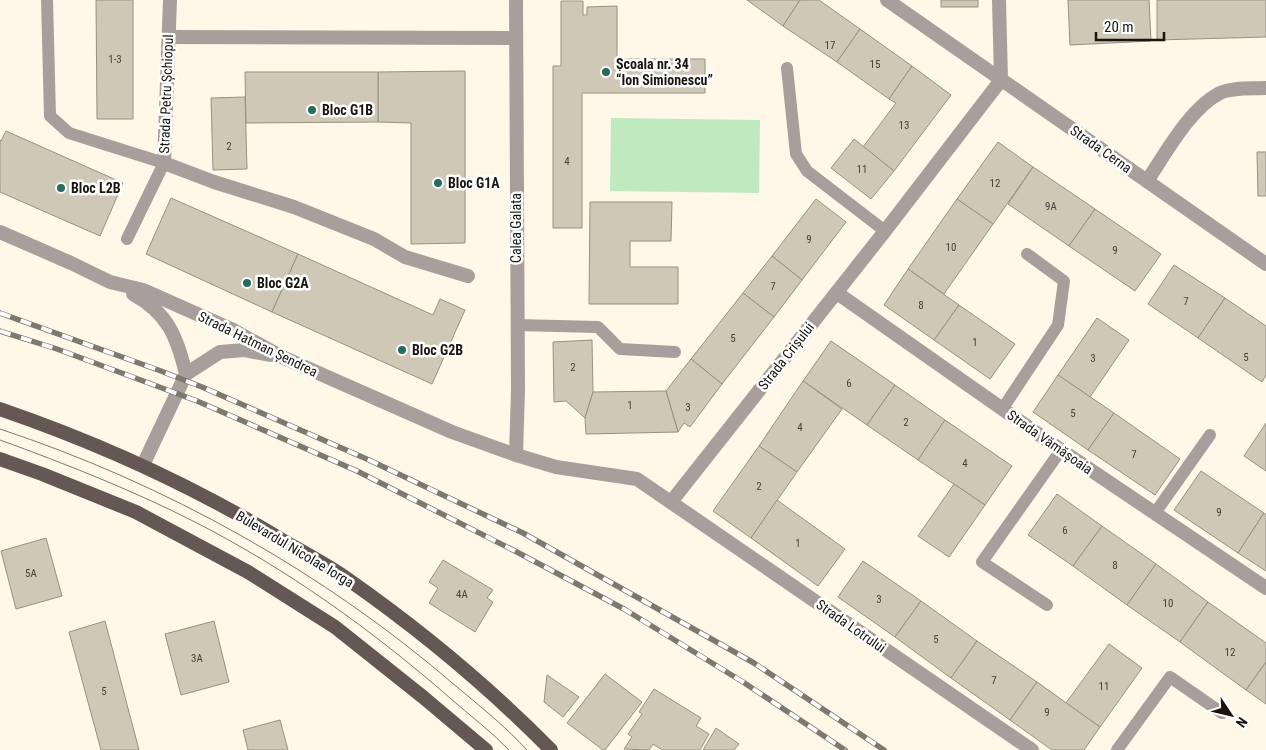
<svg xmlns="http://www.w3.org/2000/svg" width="1266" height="750" viewBox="0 0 1266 750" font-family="'Roboto Condensed',sans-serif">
	<rect width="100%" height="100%" fill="#fff7e7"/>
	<path fill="#bfeac0" d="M611,118L760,120L759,193L610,191Z"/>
	<g fill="#cfc8b7" stroke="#979181">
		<path d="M96,0H133V119H97Z"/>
		<path d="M747,0H800L783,26Z"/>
		<path d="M800,0H819L860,29L837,62L783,26Z"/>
		<rect x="941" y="0" width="37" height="7"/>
		<path d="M1068,0H1149L1151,41L1070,45Z"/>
		<path d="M1157,0H1266V37L1157,40Z"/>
		<path d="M561,1H583V15H587V7L617,6V59H705V93H582V228H553V66H561Z"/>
		<path d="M860,29L912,66L889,99L837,62Z"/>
		<path d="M912,66L951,95L894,171L863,147L896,103L889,99Z"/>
		<path d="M465,71V243L411,244V123L378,122V72Z"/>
		<path d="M245,72H378V122L246,123Z"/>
		<path d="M245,97L247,169L213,170L211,98Z"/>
		<path d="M6,131L123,183L100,236L0,192V140L1,141Z"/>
		<path d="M854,139L894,171L871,199L831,168Z"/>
		<path d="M998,142L1033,167L993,224L957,199Z"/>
		<path d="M1257,152H1266V196H1258Z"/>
		<path d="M1033,167L1095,209L1069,246L1008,204Z"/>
		<path d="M171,198L298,254L272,312L146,254Z"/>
		<path d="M816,199L846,222L802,280L772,256Z"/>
		<path d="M957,199L993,224L944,294L908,269Z"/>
		<path d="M590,202H672L671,241H630V267H678V304H589Z"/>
		<path d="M1095,209L1161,254L1135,291L1069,246Z"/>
		<path d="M298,254L433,315L440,299L465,310L432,384L272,312Z"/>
		<path d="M772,256L802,280L774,317L743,293Z"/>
		<path d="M1174,265L1225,298L1198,338L1148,304Z"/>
		<path d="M908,269L959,305L934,340L884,305Z"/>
		<path d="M743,293L774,317L722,384L691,359Z"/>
		<path d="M1225,298L1266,326V375L1262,382L1198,338Z"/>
		<path d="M959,305L1015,344L990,379L934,340Z"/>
		<path d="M1097,318L1129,340L1090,397L1058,375Z"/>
		<path d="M592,340L593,392L585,418L566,401L554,402L553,342Z"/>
		<path d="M831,341L895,385L867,425L803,381Z"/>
		<path d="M691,359L722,384L690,427L684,423L678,432L666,391Z"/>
		<path d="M1058,375L1114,413L1088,450L1033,412Z"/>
		<path d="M803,381L842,409L797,472L759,446Z"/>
		<path d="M895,385L945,420L918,460L867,425Z"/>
		<path d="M666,391L678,432L586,434L585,418L593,392Z"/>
		<path d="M1114,413L1180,459L1155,495L1088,450Z"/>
		<path d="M945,420L1012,466L985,505L918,460Z"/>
		<path d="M1266,423V471L1244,456Z"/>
		<path d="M759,446L797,472L751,538L713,511Z"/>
		<path d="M1201,471L1264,513L1238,553L1174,510Z"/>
		<path d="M954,484L985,505L949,557L918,536Z"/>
		<path d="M1057,494L1102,526L1073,566L1028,535Z"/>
		<path d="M777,500L845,549L818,586L751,538Z"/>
		<path d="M1264,513L1266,515V571L1238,553Z"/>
		<path d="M1102,526L1156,564L1127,605L1073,566Z"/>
		<path d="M46,538L62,596L16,609L1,551Z"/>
		<path d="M443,560L493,590L487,598L493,602L475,632L429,603L438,588L429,582Z"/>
		<path d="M863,561L921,601L895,637L838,597Z"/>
		<path d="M1156,564L1208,602L1180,642L1127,605Z"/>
		<path d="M921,601L977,641L951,678L895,637Z"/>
		<path d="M1208,602L1266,643V662L1246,690L1180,642Z"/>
		<path d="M105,621L139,750H101L69,632Z"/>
		<path d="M214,621L229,682L181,695L165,634Z"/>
		<path d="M977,641L1037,682L1010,720L951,678Z"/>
		<path d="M1109,644L1142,668L1100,727L1066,703Z"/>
		<path d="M1266,662V704L1246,690Z"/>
		<path d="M605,674L642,702L605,750H603L567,723Z"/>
		<path d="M547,675L579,697L563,717L544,702Z"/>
		<path d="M1037,682L1100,727L1084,750H1052L1010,720Z"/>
		<path d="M654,689L701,718L696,726L709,734L700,750H662L653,744L649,750L624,749L632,737L628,734L642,714L639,712Z"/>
		<path d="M280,720L288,750H248L243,730Z"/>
		<path d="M716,728L739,744L734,750H703Z"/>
	</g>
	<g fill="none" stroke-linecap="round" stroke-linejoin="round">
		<g stroke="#a89f9d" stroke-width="12">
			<path d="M47,0L50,116L69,133L164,163L127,239"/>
			<path d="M787,68L796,154L807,171L885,231"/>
			<path d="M517,325L598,327L620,349L675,352"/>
			<path d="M1003,408L1058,325L1064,281L1027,254"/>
			<path d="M1155,513L1210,435"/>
			<path d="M1047,605L982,562L1061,450"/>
			<path d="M1117,750L1170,677L1222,713"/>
		</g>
		<g stroke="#a89f9d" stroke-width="14">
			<path d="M170,0L164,163L214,182L294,207L374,239L405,257L468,276"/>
			<path d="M169,37L515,38"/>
			<path d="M1147,181C1166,153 1190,108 1220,93C1233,87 1252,89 1266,88"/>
			<path d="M837,293L1061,450L1266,588"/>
			<path d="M516,455L556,467L637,479L1032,750"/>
			<path d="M671,502L885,231L1001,80L999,0"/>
		</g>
		<g stroke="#a89f9d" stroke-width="14">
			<path d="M887,0L1266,264"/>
			<path d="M0,232L71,263L110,282L143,290L233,330L282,357L452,432L516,455L518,390L516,0"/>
			<path d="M133,294C168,313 177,337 186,374"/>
			<path d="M143,465L186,374L220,352L244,350L270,355"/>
		</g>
		<g stroke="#655753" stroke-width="14">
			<path d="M0,409C102,444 196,487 287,543C307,554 327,565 346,578C419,629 489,687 551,750"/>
			<path d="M0,459L42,474L136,512L248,572L335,627L423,697L486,750"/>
		</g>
		<g stroke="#7e796f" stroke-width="1">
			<path d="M0,429C166,484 324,572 457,687C481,707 506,727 527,750"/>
			<path d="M0,440C66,464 132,490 195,522C287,569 372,630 450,698C469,715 491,731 509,750"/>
		</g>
		<g stroke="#7e796f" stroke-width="5.5">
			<g id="rail">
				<path d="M0,313L161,371L202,387L369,460L523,533L754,663L884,750"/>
				<path d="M0,331L57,349L197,401L357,471L515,551L624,609L743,682L845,750"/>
			</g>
		</g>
		<use href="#rail" stroke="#fff" stroke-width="4" stroke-dasharray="11" stroke-linecap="butt"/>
	</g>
	<g fill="#266b5f" stroke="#fff" stroke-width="2">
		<circle cx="606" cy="72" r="5"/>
		<circle cx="312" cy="110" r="5"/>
		<circle cx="438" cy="183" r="5"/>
		<circle cx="61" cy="188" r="5"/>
		<circle cx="247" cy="283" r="5"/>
		<circle cx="402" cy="350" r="5"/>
	</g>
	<g text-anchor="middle" stroke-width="5" stroke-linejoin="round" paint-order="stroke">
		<g font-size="11" fill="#46423a">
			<text x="830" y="49">17</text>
			<text x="115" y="63">1-3</text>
			<text x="875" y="68">15</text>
			<text x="904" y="129">13</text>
			<text x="229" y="150">2</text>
			<text x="567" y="165">4</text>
			<text x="862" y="173">11</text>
			<text x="995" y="187">12</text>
			<text x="1051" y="210">9A</text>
			<text x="809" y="243">9</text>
			<text x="951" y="251">10</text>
			<text x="1115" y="254">9</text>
			<text x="773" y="290">7</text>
			<text x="1186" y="305">7</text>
			<text x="921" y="309">8</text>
			<text x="733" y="342">5</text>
			<text x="975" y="346">1</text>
			<text x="1246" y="361">5</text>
			<text x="1093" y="362">3</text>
			<text x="573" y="371">2</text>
			<text x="849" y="387">6</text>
			<text x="630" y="409">1</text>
			<text x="688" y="411">3</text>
			<text x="1073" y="417">5</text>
			<text x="906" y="426">2</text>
			<text x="800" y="431">4</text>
			<text x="1134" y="458">7</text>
			<text x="965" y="467">4</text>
			<text x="759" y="490">2</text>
			<text x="1219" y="516">9</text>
			<text x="1065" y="534">6</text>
			<text x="798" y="547">1</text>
			<text x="1115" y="569">8</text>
			<text x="31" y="577">5A</text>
			<text x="462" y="598">4A</text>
			<text x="879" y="603">3</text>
			<text x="1168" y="607">10</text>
			<text x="936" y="643">5</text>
			<text x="1230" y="656">12</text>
			<text x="197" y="662">3A</text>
			<text x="994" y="684">7</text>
			<text x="1104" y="690">11</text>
			<text x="104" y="695">5</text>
			<text x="1047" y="716">9</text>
		</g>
		<g font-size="14" font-weight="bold" fill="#191610" stroke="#fff" text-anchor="start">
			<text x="616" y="69">Școala nr. 34<tspan x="616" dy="16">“Ion Simionescu”</tspan></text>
			<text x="322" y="115">Bloc G1B</text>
			<text x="448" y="188">Bloc G1A</text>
			<text x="71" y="193">Bloc L2B</text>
			<text x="257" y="288">Bloc G2A</text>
			<text x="412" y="355">Bloc G2B</text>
		</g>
		<g font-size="14" fill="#191610" stroke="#fff">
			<text transform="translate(166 94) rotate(-88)" y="5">Strada Petru Șchiopul</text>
			<text transform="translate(1101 149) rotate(35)" y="5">Strada Cerna</text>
			<text transform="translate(516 228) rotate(-90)" y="5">Calea Galata</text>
			<text transform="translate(258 344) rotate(26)" y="5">Strada Hatman Șendrea</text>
			<text transform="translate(786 356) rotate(-52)" y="5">Strada Crișului</text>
			<text transform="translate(1050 442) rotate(35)" y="5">Strada Vămășoaia</text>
			<text transform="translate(295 549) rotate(31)" y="5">Bulevardul Nicolae Iorga</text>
			<text transform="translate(851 626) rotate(35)" y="5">Strada Lotrului</text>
		</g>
	</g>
	<g transform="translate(1231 715) rotate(125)" stroke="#ffffff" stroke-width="4" paint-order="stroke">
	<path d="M0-4L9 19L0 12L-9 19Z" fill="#191610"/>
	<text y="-8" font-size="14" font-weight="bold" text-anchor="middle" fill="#191610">N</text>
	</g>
	<path d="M1096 32v8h68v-8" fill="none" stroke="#191610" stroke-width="2.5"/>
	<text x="1104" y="32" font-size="15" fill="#191610" stroke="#ffffff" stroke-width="4" paint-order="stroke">20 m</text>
</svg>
